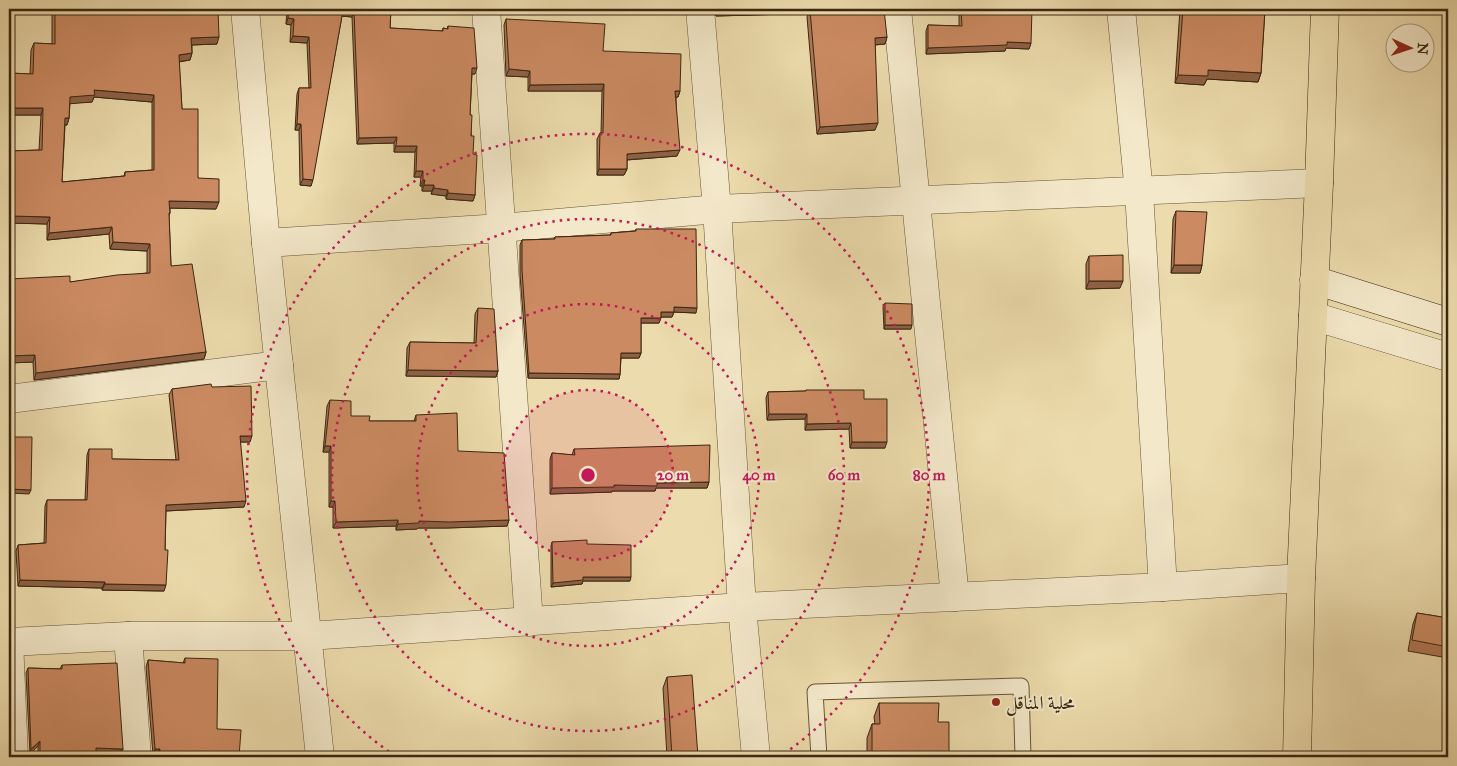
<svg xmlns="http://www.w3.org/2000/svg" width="1457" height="766" viewBox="0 0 1457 766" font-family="'IM FELL Great Primer',Amiri,serif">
	<rect width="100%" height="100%" fill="#ecdbac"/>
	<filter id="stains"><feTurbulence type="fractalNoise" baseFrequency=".004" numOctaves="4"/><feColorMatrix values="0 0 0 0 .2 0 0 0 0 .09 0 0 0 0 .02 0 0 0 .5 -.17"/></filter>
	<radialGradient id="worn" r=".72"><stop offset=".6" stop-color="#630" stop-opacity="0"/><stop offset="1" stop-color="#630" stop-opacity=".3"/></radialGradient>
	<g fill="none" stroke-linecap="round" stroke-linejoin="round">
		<g stroke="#665438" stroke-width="17">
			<path id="lane" d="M819,757L815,692L1021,686L1023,757"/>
		</g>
		<g stroke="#665438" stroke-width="29">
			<g id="street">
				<path d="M245,9L266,243L320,757"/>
				<path d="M486,9L529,622"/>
				<path d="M700,9L717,209L742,607L756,757"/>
				<path d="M897,9L955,597"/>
				<path d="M1121,9L1139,192L1163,587"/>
				<path d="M266,243L501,228L717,209L1319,183"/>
				<path d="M9,399L279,365"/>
				<path d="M128,636L137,757"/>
				<path d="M9,640L14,757"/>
				<path d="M9,642L128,636H308L742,607L1163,587L1301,578"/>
			</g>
		</g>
		<g stroke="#3a2712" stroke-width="29">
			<g id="secondary">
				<path d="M1314,280L1448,322"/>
				<path d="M1313,316L1448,357"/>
			</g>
		</g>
		<g stroke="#3a2712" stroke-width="29">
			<path id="primary" d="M1297,757L1301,578L1319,183L1325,9"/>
		</g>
		<use href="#lane" stroke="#f3e8c9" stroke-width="15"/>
		<use href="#street" stroke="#f3e8c9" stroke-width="28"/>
		<use href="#secondary" stroke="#f3e8c9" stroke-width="28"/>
		<use href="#primary" stroke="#ecdbac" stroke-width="28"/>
	</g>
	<g fill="#af7754" stroke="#3a2712" fill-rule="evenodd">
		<path d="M54,9H79V14H159L161,9L217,44L192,45V53L190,60L179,62L182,109L198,178L216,209L170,208V213L169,216L171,266L206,352L204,359L34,380L33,362L9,363L70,282L147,273V251L110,249L109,234L47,240V224L9,223V151L39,150L41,115H9V73L30,74L31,50L34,43L52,44V14ZM94,97L152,102V170L125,172L124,176L62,182L65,125H67L69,118L70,103L92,102Z"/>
		<path d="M287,9H391L390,28L442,31L443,28L447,29L448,26L475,74H472L470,115L475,195L473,201L446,199V196L431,194L432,191H422V186H420L421,177H414L415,152H394V143L357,144L352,17L342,16L311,186L300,185L299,130H295L297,94L299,88H309L307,43L290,42L291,25L286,24Z"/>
		<path d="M715,9H790L788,14L716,16Z"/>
		<path d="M961,9L1031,43L1029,49L1006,48L1005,51L926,54V31L928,25L959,26V15Z"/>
		<path d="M1180,9H1265L1261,73L1258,82L1207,79L1204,85L1175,83Z"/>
		<path d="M810,10L887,37L885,44L875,45V130L817,134L807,17Z"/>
		<path d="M506,19L603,51L680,91L678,97H676L677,156L627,160V169L624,175H597V139L600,133H601L602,91H528V77L506,76L504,25Z"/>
		<path d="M1176,211L1202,265L1200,273H1171L1173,219Z"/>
		<path d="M636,229L696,313L674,312L672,317H661L659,323H641V353L639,358H621L620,374L619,379L528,378L520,275V245L522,240L554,239L555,237L610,235L611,233L636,231Z"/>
		<path d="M1089,256L1120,288L1086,289V264Z"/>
		<path d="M885,303L911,329H884L883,307Z"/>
		<path d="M478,308L498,371L496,377L406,376L407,348L410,342L474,343L475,314Z"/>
		<path d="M212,387L250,442H240L244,507L166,511L164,591L102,590V588L18,586L16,551L18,545L44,543L45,506L47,500H85L87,455L89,449L112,459L176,460L169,395L172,389Z"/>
		<path d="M806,390L885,448H850L849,429L805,430V419L767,420L766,398L768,392L806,391Z"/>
		<path d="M330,400L351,416L369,421H414L416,415L458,451L509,520L507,526L447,528H418L417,529L396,530V526L333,528V507H329V452H323L327,406Z"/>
		<path d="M574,449L709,482L707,488H656L655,491H612V492L550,494V459L552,453L572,455Z"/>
		<path d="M552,542L587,544L630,581H583L582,584L551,587V546Z"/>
		<path d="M1417,613L1448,618V658L1408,651L1413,624Z"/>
		<path d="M185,658L217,729L239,757H157V756L153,755L146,667L148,660L183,663Z"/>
		<path d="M62,665L123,749L121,754H96V757H38V746L30,754L26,673L28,668L60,669Z"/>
		<path d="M667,677L698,757H667L663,688Z"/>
		<path d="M879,703L938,722L949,757H867V738L872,724H875L874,717Z"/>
	</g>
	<g fill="#8e6145" stroke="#3a2712">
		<path d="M790,9L788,14L716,16L718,11Z"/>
		<path d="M343,10L354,11L352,17L341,16Z"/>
		<path d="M288,18L294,19L291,25L286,24Z"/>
		<path d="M293,36L309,37L307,43L290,42Z"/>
		<path d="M219,37L217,44L189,45L191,38Z"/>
		<path d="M887,37L885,44L872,45L875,38Z"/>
		<path d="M1007,42L1031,43L1029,49L1006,48L1005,51L926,54L928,48Z"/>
		<path d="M192,53L190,60L176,62L179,55Z"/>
		<path d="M472,68H477L475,74H470Z"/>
		<path d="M509,69L530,71L528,77L506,76Z"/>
		<path d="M1208,70L1261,73L1258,82L1207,79L1204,85L1175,83L1178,75Z"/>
		<path d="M604,84L602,91H528L530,85Z"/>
		<path d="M94,90L154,95L152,102L94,97L92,102L67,104L70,97Z"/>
		<path d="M675,91H680L678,97H673Z"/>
		<path d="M9,108H43L41,115H9Z"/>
		<path d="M65,118H69L67,125H62Z"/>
		<path d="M878,123L875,130L817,134L820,127Z"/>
		<path d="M297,124H301L299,130H295Z"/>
		<path d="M397,137L394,143L357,144L359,138Z"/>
		<path d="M396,146H417L415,152H394Z"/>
		<path d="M680,150L677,156L625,160L627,154Z"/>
		<path d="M599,169H627L624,175H597Z"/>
		<path d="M416,171H423L421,177H414Z"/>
		<path d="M303,179L313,180L311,186L300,185Z"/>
		<path d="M423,180H425L422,186H420Z"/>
		<path d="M424,185H434L432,191H422Z"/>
		<path d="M434,188L448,190L446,196L431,194Z"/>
		<path d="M448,193L475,195L473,201L446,199Z"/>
		<path d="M169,201L219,202L216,209L167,208Z"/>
		<path d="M11,216L50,217L47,224L9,223Z"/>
		<path d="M112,227L109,234L47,240L49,233Z"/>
		<path d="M113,242L150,244L147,251L110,249Z"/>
		<path d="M1174,265H1202L1200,273H1171Z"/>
		<path d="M1089,281H1123L1120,288L1086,289Z"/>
		<path d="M674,307L697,308L696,313L672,312Z"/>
		<path d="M661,312H674L672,317H659Z"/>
		<path d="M641,318H661L659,323H639Z"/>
		<path d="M885,325H912L911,329H884Z"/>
		<path d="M206,352L204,359L34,380L36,373Z"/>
		<path d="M621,353H641L639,358H619Z"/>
		<path d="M35,355L33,362L9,363V356Z"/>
		<path d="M408,370L498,371L496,377L406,376Z"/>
		<path d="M529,373L620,374L619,379L528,378Z"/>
		<path d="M769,414H807L805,419L767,420Z"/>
		<path d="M851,423L849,429L805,430L807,424Z"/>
		<path d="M240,436H252L250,442H237Z"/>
		<path d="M852,442H887L885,448H850Z"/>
		<path d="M325,446H331L329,452H323Z"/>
		<path d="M709,482L707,488H656L655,491H612V492L550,494L552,488L657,483Z"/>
		<path d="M9,489L31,490L29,494L9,493Z"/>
		<path d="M246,501L244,507L164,511L166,505Z"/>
		<path d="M331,501H335L333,507H329Z"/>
		<path d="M398,520L396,526L333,528L336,522Z"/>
		<path d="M509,520L507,526L447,528H418L417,529L396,530L398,524L419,521Z"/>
		<path d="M583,577H631L630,581H583L582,584L551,587L553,583Z"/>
		<path d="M20,580L105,582L102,588L18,586Z"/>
		<path d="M105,584L166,585L164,591L102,590Z"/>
		<path d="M40,741L38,746L30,754L31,749Z"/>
		<path d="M96,748L123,749L121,754H94Z"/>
		<path d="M155,749H160L157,756L153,755Z"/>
	</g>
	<g fill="#cb8a62" stroke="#3a2712" fill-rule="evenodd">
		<path d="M55,9H79V14H161V9H218L219,37L191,38L192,53L179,55L182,109H198V178L219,179V202L169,201L170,213H169L171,266L192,264L206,352L36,373L35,355L9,356V279L70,276V282L117,275L150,273V244L113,242L112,227L49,233L50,217L11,216L9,179V151L42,150L43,108H9V73L33,74L34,43L55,44ZM94,90L154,95V170L125,172V176L62,182L65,118H69L70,97L95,95Z"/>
		<path d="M289,9H391L390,28L443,31V28L448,29V26L474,28L477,68H472L470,115H472L471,136H474L473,154L477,155L475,195L448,193V190L434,188V185H424L425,180H423V171H416L417,146H396L397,137L359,138L354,11L343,10L313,180L303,179L301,124H297L299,88H311L309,37L293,36L294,19L288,18Z"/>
		<path d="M718,9H790L718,11Z"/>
		<path d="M822,9H884L887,37L875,38L878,123L820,127L810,10Z"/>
		<path d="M961,9H1032L1031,43L1007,42V45L928,48V25L962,26Z"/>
		<path d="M1183,9H1265L1261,73L1208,70V76L1178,75Z"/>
		<path d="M506,19L605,24L603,51L681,54L680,91H675L680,150L627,154V169H599L600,133H603L604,84L530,85V71L509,69Z"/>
		<path d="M1176,211L1207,212L1202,265H1174Z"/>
		<path d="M636,229H696L697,308L674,307V312H661V318H641V353H621L620,374L529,373L522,270V240L555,239V237L611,235V233L636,231Z"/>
		<path d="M1123,255V281H1089V256Z"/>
		<path d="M885,303L912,304V325H885Z"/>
		<path d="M478,308L494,309L498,371L408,370L410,342L476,343Z"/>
		<path d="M211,384L212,387L251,386L252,436H240L246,501L166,505L165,550H168L166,585L105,584V582L20,580L18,545L46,543L47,500H87L89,449H112V459L179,460L172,389Z"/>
		<path d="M806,390H864V399H887V442H852L851,423L807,424V414H769L768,392L806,391Z"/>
		<path d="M330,400L351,401V416H370L369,421H416V415L457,413L458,451L504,453L509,520L449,522L419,521V523L398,524V520L336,522L335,501H331V446H325Z"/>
		<path d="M10,437H32L31,490L9,489Z"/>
		<path d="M710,445L709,482L657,483V486L614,485V487L552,488V453L575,455L574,449Z"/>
		<path d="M587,540V544L631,545V577H583V580L553,583L552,542Z"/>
		<path d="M1417,613L1448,618V647L1412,640Z"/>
		<path d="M185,658L218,659L217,729L241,730L239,757H159L160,749H155L148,660L185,663Z"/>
		<path d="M117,663L123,749L96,748V757H40V741L31,749L28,668L62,669V665Z"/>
		<path d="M692,675L698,757H672L667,677Z"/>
		<path d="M879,703H939L938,722H949V757H872V724H880Z"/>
	</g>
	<circle cx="588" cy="475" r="85" fill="#c2185b" fill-opacity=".12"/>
	<g fill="none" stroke="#c2185b" stroke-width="2.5" stroke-dasharray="2.5 5">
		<circle cx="588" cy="475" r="85"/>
		<circle cx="588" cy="475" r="171"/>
		<circle cx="588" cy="475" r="256"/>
		<path d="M395 756A341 341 0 1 1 781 756"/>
	</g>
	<circle fill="#8f2418" stroke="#f3e8c9" stroke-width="2" cx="996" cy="702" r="5"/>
	<g text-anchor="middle" stroke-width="4" stroke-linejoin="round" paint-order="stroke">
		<g font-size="19" fill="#3a2712" stroke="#f3e8c9" text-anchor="start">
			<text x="1006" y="709">محلية المناقل</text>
		</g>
	</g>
	<circle cx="588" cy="475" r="8" fill="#c2185b" stroke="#f3e8c9" stroke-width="2.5"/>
	<g font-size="15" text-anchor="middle" font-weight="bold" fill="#c2185b" stroke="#f3e8c9" stroke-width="4" stroke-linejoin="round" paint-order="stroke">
		<text x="673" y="480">20 m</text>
		<text x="759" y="480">40 m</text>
		<text x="844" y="480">60 m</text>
		<text x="929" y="480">80 m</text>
	</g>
	<rect width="1457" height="766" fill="none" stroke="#ecdbac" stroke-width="30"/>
	<rect x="10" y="10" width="1437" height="746" fill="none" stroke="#3a2712" stroke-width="2.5"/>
	<rect x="15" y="15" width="1427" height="736" fill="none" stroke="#3a2712"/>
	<g transform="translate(1410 48) rotate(93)"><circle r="24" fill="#f3e8c9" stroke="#a99b80"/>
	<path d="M0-4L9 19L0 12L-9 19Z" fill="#8f2418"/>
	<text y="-8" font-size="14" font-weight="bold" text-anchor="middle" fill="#3a2712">N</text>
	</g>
	<rect width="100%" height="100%" filter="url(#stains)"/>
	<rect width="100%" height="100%" fill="url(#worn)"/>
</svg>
